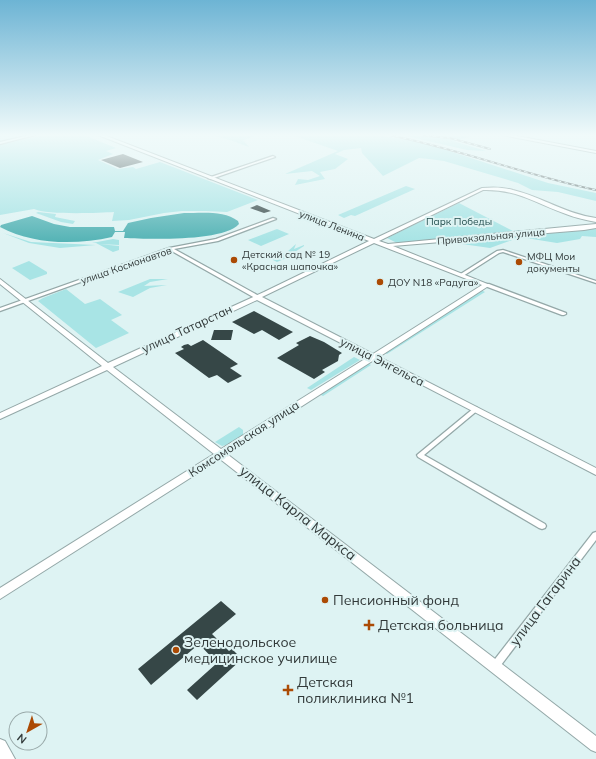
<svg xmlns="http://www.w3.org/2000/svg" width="596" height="759" viewBox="0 0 596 759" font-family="Mulish,sans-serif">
	<rect width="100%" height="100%" fill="#def3f3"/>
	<g fill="#a8e4e5">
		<path d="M44,135H84L116,148L106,151L113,154L98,160L118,169L133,167L136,169L160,162L258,200L227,212L206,211H182L164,213L129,220L112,221L114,212C98,213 46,215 34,209L0,215V145Z"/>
		<path d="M210,135H259L243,140L249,147L230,140Z"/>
		<path d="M292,135H378L409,140L437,147L548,183L596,193V201L558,192L532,190L518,183L444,161L429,159L419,158L383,176L362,153L361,148L344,150L335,154L348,159L335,169L320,172L325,179L295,185L298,179L308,180L320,176L312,171L285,174L338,151Z"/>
		<path d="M402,135H482L469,136L470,137L453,141L486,151L467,150Z"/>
		<path d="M406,186L415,189L355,216L351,215L344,218L338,215Z"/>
		<path d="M459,203L513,231L521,230L525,232L397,243L387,238Z"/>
		<path d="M38,212L56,214L55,217L75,221L73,224L61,222L36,213Z"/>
		<path d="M596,228V237L582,236L580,239L557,243L526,238L515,239L490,248L462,244V241L488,240Z"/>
		<path d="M277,229L289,234L261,246L248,240Z"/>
		<path d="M3,233L31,242L96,245L60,248L29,243Z"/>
		<path d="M113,239L119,240V245L99,244L119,246V250L113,252L96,243H92Z"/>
		<path d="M296,244L294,249L304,245V246L284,259L277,262L271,259L287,252Z"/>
		<path d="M29,261L47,272V274L30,280L12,268Z"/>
		<path d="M150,279H168L150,282L144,286L167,285L150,288L133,297L118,292Z"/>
		<path d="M66,289L85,304L100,299L122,315L111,320L129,333L96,348L38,301L43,298Z"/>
		<path d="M481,290L485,292L387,354L383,352Z"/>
		<path d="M354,357L360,360L311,390L307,388Z"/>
		<path d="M367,363L371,365L323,396L319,394Z"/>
		<path d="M239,427L243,430V435L230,444L222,446L215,442Z"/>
	</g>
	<path fill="#56b4b6" d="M184,213C201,213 224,210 238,221L239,224C223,242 148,239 124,238L125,232H115L112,237C76,245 34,245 0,227L1,225L32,216L54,224L70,227H114L115,231H123L128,223L151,218Z"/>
	<g fill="#364747">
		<path d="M123,154L143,162L120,168L101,160Z"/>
		<path d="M257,205L271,211L264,213L250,208Z"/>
		<path d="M254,311L293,332L279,340L262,330L254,334L232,322Z"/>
		<path d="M214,330H233L231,340H211Z"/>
		<path d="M310,336L324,342L342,353L339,355L338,361L322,370L325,372L314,379L277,358L299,345L296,343Z"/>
		<path d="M203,340L238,364L230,368L242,376L228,383L217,375L209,378L175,353L184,349L181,347L184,345L188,344L191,346Z"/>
		<path d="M221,601L236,614L212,634L229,651L232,649L242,659L197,700L187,690L217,663L199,644L151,685L138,669Z"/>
	</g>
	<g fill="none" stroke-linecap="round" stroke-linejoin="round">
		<g stroke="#94a8a8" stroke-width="2.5">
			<g id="street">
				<path d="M30,135H35L0,144V142Z"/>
				<path d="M273,156L275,157L211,179L208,178Z"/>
				<path d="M273,218L276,219L218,241L174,249L259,296V298H255L170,250L0,311V308L169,248L216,239Z"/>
				<path d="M503,250L596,281V283L503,252L499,253L463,276H461L459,275L497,251Z"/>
				<path d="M485,284H489L566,313V314L564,315H562L485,286Z"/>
				<path d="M476,407L479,409L478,410L424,455L545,524L546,526L545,528L542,529L539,528L418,457L417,455L474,408Z"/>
				<path d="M596,532V540L498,669L495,670L492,669L491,666L492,663L593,533Z"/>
			</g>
		</g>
		<g stroke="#94a8a8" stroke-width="2">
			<g id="secondary">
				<path d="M98,135H104L374,239L482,188C493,187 503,187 513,190C542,197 566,214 596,218V222C586,220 576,218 566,214C535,203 517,189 483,190L379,241L388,244L596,224V228L584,230L393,246L490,285L379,357L596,468V475L374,360L227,454L596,736V752L591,750L220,459L0,599V588L214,454L107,370L0,419V413L102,366L0,284V279L108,363L264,292L369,241ZM374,243L482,285L373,354L262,297ZM257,300L368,357L221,449L113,367Z"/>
				<path d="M0,739L5,741L15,759H0Z"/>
			</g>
		</g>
		<g stroke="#94a8a8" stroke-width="2">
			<path id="primary" d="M502,135H512L596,151V153Z"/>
		</g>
		<use href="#street" fill="#fff" fill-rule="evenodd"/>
		<use href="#secondary" fill="#fff" fill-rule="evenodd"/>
		<use href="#primary" fill="#fff" fill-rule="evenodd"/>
		<g stroke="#6a7777" stroke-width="2">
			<g id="rail">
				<path d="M389,135C459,149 526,175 596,190"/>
				<path d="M419,135L450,138L490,149"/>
			</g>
		</g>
		<use href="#rail" stroke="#def3f3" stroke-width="1" stroke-dasharray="3.5" stroke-linecap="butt"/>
	</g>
	<linearGradient id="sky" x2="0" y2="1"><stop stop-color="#6db4d4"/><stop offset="0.56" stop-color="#f0fafa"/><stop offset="1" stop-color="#f0fafa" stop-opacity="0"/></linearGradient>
	<rect width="596" height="241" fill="url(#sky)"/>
	<g fill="#ab4a04" stroke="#def3f3" stroke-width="1.5">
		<circle cx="234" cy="260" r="4"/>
		<circle cx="519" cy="262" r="4"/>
		<circle cx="380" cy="282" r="4"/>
		<circle cx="325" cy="600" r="4"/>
		<path d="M367 619h4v4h4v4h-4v4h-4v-4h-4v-4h4z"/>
		<circle cx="176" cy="650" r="4"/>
		<path d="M286 684h4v4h4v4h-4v4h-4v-4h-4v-4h4z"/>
	</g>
	<g text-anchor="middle" stroke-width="4" stroke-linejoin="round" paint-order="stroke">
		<g font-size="10" fill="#244f4f" stroke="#def3f3">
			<text x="459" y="225">Парк Победы</text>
		</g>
		<g font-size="10" fill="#323a3a" stroke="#def3f3">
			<text transform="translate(332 225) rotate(21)" y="4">улица Ленина</text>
			<text transform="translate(491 236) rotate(-5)" y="4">Привокзальная улица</text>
			<text transform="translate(126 265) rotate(-19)" y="4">улица Космонавтов</text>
		</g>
		<g font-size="10" fill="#323a3a" stroke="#def3f3" text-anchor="start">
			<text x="242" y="258">Детский сад № 19<tspan x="242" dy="12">«Красная шапочка»</tspan></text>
			<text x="527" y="260">МФЦ Мои<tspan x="527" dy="12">документы</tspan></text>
			<text x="388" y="286">ДОУ N18 «Радуга»</text>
		</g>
		<g font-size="12" fill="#323a3a" stroke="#def3f3">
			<text transform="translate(187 329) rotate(-25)" y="4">улица Татарстан</text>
			<text transform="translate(382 362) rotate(27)" y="4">улица Энгельса</text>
			<text transform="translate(244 439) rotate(-33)" y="4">Комсомольская улица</text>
		</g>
		<g font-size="14" fill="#323a3a" stroke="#def3f3">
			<text transform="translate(298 513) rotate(38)" y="5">улица Карла Маркса</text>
			<text transform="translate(545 601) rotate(-53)" y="5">улица Гагарина</text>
		</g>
		<g font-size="14" fill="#323a3a" stroke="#def3f3" text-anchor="start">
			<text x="333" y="605">Пенсионный фонд</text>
			<text x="378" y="630">Детская больница</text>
			<text x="184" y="647">Зеленодольское<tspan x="184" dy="16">медицинское училище</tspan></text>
			<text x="297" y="687">Детская<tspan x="297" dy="16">поликлиника №1</tspan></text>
		</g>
	</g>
	<g transform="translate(28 731) rotate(219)"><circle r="19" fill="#def3f3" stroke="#99a9a9"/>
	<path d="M0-3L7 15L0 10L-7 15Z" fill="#ab4a04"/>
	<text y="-6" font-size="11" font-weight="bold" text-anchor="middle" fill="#323a3a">N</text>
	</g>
</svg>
